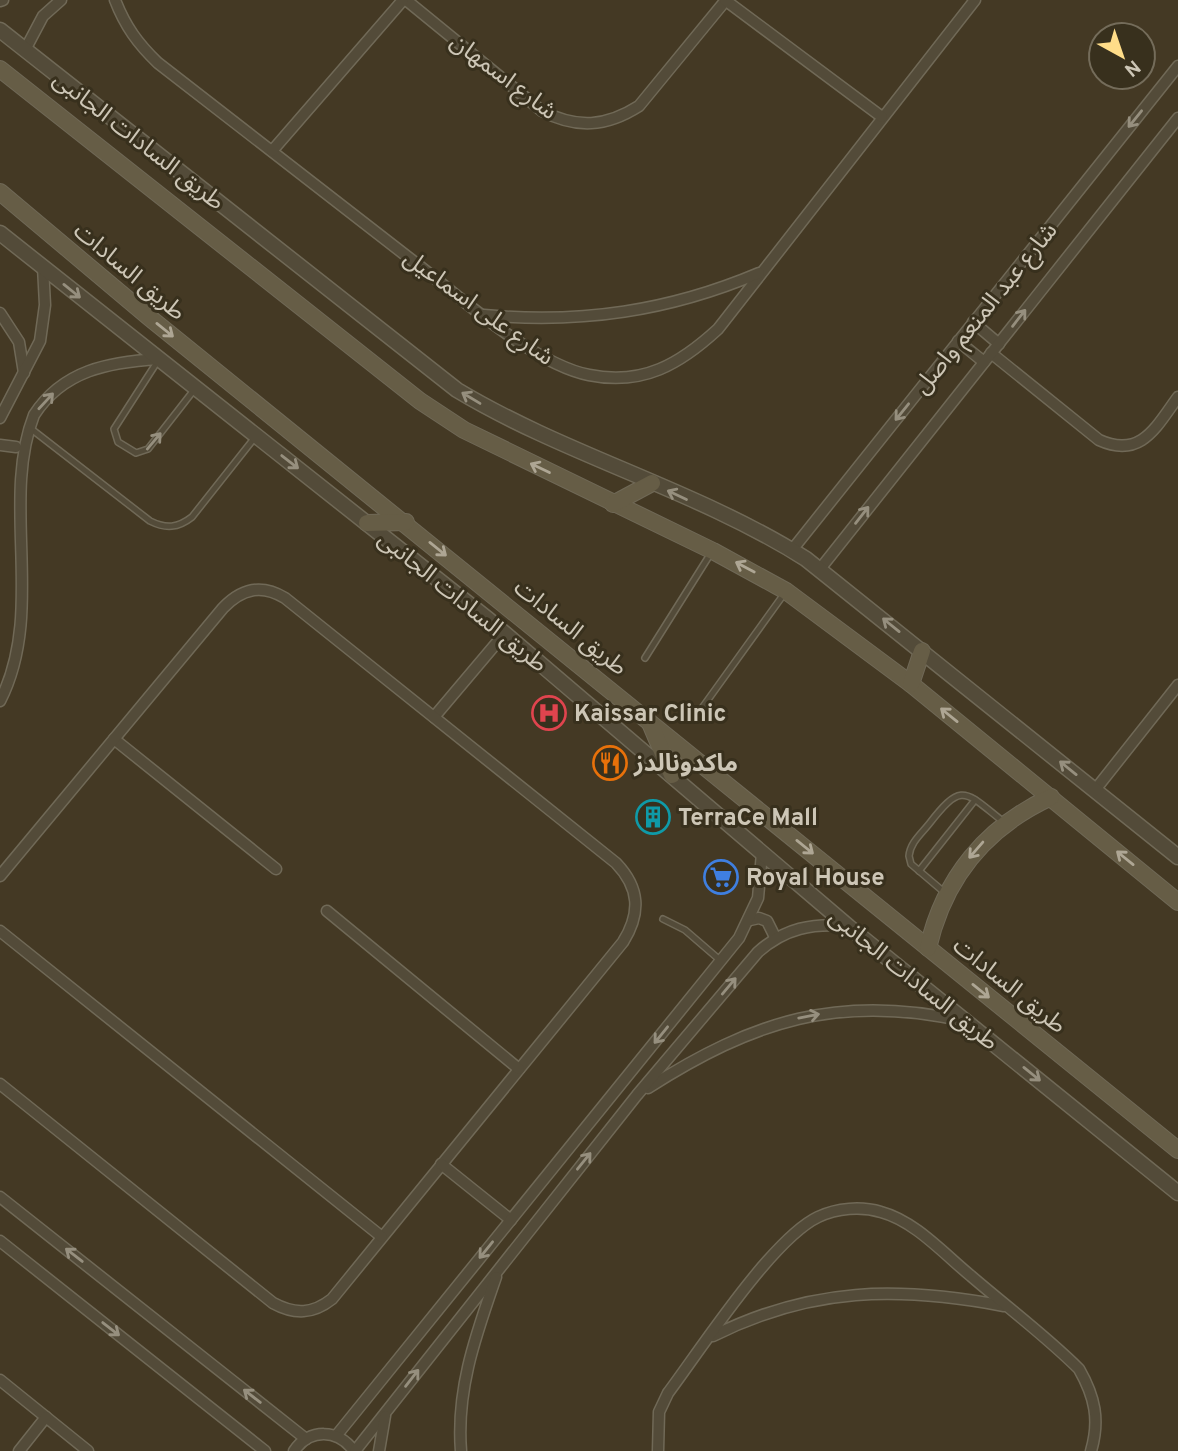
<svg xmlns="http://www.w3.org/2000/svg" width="1178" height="1451" viewBox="0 0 1178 1451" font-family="Overpass,'Noto Sans Arabic',sans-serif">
	<rect width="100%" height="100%" fill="#443924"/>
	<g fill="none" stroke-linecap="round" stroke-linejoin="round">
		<g stroke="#706957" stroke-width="8">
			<g id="service">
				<path d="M159,359L114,429L118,442L136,453L148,449L194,390"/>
				<path d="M30,428L150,521C166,529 178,528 192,517L256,436"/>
				<path d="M645,658L711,553"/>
				<path d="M702,708L784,594"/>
				<path d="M919,871L975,800"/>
				<path d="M944,892L911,864L909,856C910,843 921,834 929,824C963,780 965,792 1005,823"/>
				<path d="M663,919L685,930L721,961"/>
			</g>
		</g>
		<g stroke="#706957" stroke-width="13">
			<g id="minor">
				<path d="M115,0C125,26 138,44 158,63C243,129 328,195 413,261C459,296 533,364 589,375C643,386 680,364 718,329L975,0"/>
				<path d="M406,0L542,111C577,129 606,127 639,106L726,0"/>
				<path d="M725,0L882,117"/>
				<path d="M0,1L3,0"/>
				<path d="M25,50L43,16L61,0"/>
				<path d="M272,151L403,0"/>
				<path d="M0,313L19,342L24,373"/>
				<path d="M484,315C581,324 669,311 759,273"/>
				<path d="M973,322L999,344"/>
				<path d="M958,341L984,362"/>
				<path d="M991,353L1099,440C1141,459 1156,427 1178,397"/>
				<path d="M0,418L40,341L45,305L43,267"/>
				<path d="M0,445L16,447"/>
				<path d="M792,550L1178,66"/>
				<path d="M820,569L1178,118"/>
				<path d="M0,701C46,611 0,502 34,415C63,370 109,362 159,359"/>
				<path d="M434,717L505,633"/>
				<path d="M114,739L276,869"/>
				<path d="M1095,790L1178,685"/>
				<path d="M0,876L223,608C242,588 262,584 285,598L616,863C640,888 641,913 623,942L332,1299C313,1314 295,1315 273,1303L0,1084"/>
				<path d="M327,911L519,1069"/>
				<path d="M750,920L759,918L767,921L775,937"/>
				<path d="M0,931L382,1237"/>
				<path d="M648,1088C753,1021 839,993 964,1021"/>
				<path d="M441,1164L511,1220"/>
				<path d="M0,1197L306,1439"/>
				<path d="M0,1241L265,1451"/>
				<path d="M713,1336C811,1287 898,1286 1004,1306"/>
				<path d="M0,1380L88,1451"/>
				<path d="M336,1436L739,938L758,898L762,853"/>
				<path d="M19,1451L46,1417"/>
				<path d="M294,1451C310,1428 338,1429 354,1451"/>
				<path d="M355,1451L637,1095L758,952C785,928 812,923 848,926"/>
				<path d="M379,1451L385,1416"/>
				<path d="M461,1451C456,1389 476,1335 496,1277"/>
				<path d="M658,1451L659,1412L668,1393C701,1349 772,1239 818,1217C837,1208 861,1206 881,1212C915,1221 944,1254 971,1276C1007,1307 1046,1336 1079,1369C1095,1397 1100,1420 1091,1451"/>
			</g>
		</g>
		<g stroke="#706957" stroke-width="17">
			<g id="tertiary">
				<path d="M0,30L457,390C567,456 697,490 806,559L1178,857"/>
				<path d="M0,233L489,620L849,927L1178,1193"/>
			</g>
		</g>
		<g stroke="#706957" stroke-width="18">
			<g id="secondary">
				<path d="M0,69L420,401L464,430L713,551L786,591L911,684L1178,902"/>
				<path d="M0,192L150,318L1178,1150"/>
				<path d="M613,504L652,483"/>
				<path d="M367,523L406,522"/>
				<path d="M911,684L922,651"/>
				<path d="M650,723L672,775"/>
				<path d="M928,948C944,878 986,827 1051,797"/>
			</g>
		</g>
		<use href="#service" stroke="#534b39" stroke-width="5"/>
		<use href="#minor" stroke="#534b39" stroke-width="10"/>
		<use href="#tertiary" stroke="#534b39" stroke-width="14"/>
		<use href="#secondary" stroke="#665d46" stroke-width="16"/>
	</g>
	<defs><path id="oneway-shaft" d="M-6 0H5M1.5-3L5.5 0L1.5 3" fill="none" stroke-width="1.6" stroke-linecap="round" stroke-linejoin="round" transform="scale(1.75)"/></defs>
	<g stroke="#968f7e">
		<use href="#oneway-shaft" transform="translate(1135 119) rotate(129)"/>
		<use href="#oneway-shaft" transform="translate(72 291) rotate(39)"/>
		<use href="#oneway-shaft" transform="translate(1019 318) rotate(-52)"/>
		<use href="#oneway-shaft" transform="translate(471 398) rotate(-149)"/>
		<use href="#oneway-shaft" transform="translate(46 401) rotate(-47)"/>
		<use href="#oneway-shaft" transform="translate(902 412) rotate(129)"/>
		<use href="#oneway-shaft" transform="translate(154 441) rotate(-50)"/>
		<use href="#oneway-shaft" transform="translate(290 462) rotate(38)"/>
		<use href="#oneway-shaft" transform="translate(677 495) rotate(-155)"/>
		<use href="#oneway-shaft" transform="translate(862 515) rotate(-52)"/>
		<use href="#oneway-shaft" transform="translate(891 625) rotate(-141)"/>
		<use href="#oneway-shaft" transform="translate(1068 768) rotate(-141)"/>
		<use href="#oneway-shaft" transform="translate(729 986) rotate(-50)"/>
		<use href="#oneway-shaft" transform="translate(809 1016) rotate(-11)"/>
		<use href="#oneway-shaft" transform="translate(661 1035) rotate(129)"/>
		<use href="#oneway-shaft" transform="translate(1032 1074) rotate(39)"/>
		<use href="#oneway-shaft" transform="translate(584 1161) rotate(-51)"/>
		<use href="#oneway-shaft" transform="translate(486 1250) rotate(129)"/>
		<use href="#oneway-shaft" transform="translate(74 1255) rotate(-142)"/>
		<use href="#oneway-shaft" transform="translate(111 1329) rotate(38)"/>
		<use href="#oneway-shaft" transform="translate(412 1378) rotate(-52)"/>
		<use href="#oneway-shaft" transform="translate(252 1396) rotate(-142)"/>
	</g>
	<g stroke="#aea694">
		<use href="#oneway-shaft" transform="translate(165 330) rotate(39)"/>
		<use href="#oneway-shaft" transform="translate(540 468) rotate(-154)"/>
		<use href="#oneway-shaft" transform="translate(438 549) rotate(39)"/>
		<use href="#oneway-shaft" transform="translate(745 567) rotate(-152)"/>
		<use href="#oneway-shaft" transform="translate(949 715) rotate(-141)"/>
		<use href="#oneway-shaft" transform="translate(805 847) rotate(39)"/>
		<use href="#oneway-shaft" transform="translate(976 850) rotate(131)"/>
		<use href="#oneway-shaft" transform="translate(1125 858) rotate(-141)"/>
		<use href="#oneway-shaft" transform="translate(981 991) rotate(39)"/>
	</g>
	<defs>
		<g id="hospital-ring" transform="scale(1.75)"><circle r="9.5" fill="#38301d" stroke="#e0444e" stroke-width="1.5"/><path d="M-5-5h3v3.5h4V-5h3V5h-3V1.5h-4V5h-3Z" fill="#e0444e"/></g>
		<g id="restaurant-ring" transform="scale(1.75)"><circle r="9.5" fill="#38301d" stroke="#e8710a" stroke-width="1.5"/><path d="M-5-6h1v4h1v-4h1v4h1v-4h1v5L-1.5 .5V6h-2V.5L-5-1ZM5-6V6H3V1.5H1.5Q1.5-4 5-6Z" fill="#e8710a"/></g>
		<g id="building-ring" transform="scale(1.75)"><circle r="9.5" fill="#38301d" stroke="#0f9aa8" stroke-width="1.5"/><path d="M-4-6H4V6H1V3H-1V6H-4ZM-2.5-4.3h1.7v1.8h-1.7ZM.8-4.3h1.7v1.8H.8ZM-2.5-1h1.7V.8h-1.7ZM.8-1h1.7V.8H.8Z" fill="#0f9aa8"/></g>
		<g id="supermarket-ring" transform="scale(1.75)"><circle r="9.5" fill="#38301d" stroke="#3f7fe0" stroke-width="1.5"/><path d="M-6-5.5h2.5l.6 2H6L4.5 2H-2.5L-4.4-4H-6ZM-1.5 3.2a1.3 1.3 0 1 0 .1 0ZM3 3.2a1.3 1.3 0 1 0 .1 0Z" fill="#3f7fe0"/></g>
	</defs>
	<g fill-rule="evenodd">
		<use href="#hospital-ring" x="549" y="713"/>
		<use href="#restaurant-ring" x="610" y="763"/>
		<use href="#building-ring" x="653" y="817"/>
		<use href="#supermarket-ring" x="721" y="877"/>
	</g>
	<g text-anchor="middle" stroke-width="6" stroke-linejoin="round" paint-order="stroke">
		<g font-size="24" fill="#cdc6b6" stroke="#38301d">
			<text transform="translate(504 76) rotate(37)" y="8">شارع اسمهان</text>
			<text transform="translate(139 140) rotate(38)" y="8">طريق السادات الجانبى</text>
			<text transform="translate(130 271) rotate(40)" y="8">طريق السادات</text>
			<text transform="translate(479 307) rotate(36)" y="8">شارع على اسماعيل</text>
			<text transform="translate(985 308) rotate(-51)" y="8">شارع عبد المنعم واصل</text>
			<text transform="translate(463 601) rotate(39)" y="8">طريق السادات الجانبى</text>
			<text transform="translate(571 627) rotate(39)" y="8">طريق السادات</text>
			<text transform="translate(914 979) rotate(39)" y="8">طريق السادات الجانبى</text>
			<text transform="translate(1010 985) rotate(39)" y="8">طريق السادات</text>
		</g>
		<g font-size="24" font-weight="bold" fill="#cdc6b6" stroke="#38301d" text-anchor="start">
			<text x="574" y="721">Kaissar Clinic</text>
			<text x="634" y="771">ماكدونالدز</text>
			<text x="678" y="825">TerraCe Mall</text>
			<text x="746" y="885">Royal House</text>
		</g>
	</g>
	<g transform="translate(1122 56) rotate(140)"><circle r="33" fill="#38301d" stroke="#746c5a" stroke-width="2"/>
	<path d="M0-5L12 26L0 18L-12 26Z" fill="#ffdd89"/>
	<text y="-10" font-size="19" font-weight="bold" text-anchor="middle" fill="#cdc6b6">N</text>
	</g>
</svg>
